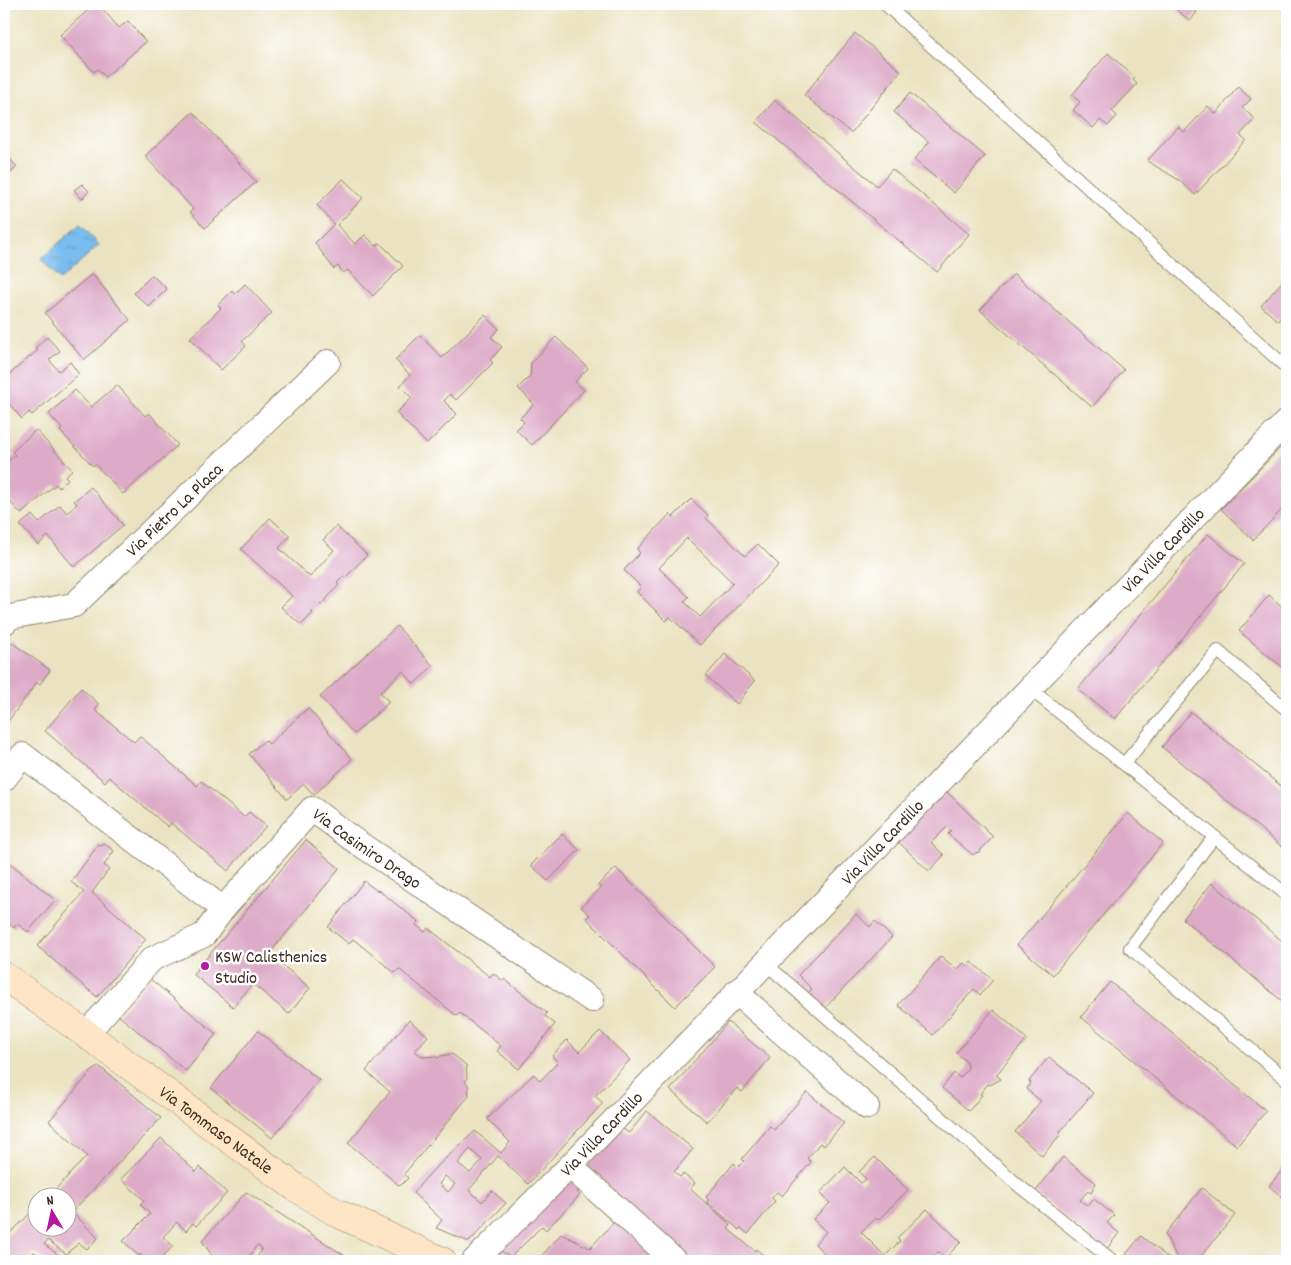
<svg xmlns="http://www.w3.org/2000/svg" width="1291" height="1265" viewBox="0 0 1291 1265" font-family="Dekko,sans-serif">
	<defs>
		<pattern id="water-ripples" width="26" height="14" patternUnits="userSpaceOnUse" patternTransform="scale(1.25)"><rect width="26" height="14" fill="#79bcee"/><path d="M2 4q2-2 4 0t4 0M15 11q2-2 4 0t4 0" fill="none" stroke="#6499c0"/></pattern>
	</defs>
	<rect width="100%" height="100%" fill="#fff"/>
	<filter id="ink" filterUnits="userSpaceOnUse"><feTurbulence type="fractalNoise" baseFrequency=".02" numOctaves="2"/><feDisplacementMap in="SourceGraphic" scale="10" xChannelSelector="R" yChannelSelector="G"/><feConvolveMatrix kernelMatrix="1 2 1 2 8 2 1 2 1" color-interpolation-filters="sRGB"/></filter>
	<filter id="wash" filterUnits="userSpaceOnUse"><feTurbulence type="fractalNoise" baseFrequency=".0096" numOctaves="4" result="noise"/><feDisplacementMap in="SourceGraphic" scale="20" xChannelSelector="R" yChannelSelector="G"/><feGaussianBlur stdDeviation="1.12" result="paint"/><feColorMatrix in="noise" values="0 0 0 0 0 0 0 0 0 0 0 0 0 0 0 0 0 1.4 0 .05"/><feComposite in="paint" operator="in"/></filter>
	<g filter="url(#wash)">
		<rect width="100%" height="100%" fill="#eae3c1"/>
		<path fill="url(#water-ripples)" stroke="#5a7386" d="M80,224L99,245L60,280L41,259Z"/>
		<g id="blocks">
			<g fill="#ddaac7" fill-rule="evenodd">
				<path d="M95,4H98L119,28L128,21L146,42L105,77L98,69L94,72L60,35Z"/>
				<path d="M1183,4H1199L1194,10L1197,12L1190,21L1177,10Z"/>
				<path d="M855,33L901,71L851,133L804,95Z"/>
				<path d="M1108,53L1135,78L1133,80L1137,84L1112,111L1117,116L1108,126L1100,120L1093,128L1073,110L1080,102L1072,95Z"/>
				<path d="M1238,87L1251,99L1242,108L1255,119L1240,135L1246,140L1195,195L1179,180L1147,161L1178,127L1184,132L1208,106L1216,114Z"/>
				<path d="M910,93L985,156L954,193L914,160L929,142L894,112Z"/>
				<path d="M775,100L877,186L892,169L969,234L937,272L756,122Z"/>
				<path d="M193,112L256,182L205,228L190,212L193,209L145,156Z"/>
				<path d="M4,152L17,167L4,179Z"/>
				<path d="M343,179L363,198L337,225L355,244L365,235L376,246L380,243L403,266L373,296L348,270L343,273L338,266L334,269L315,243L334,224L317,205Z"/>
				<path d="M82,184L89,191L82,199L74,190Z"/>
				<path d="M92,274L130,320L84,360L45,313Z"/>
				<path d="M1014,274L1124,370L1092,407L980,310Z"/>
				<path d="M152,275L167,289L149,307L134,293Z"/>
				<path d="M1287,276V321L1282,316L1278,321L1261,306Z"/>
				<path d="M245,284L272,313L242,341L246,346L221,370L190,338L221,308L218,305L232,291L235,294Z"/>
				<path d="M485,315L499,329L491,337L502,347L490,360L493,363L456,400L450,394L444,401L457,414L427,444L396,413L412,398L400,386L410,375L395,360L420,335L442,358Z"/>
				<path d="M47,337L60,351L49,360L59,371L70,362L79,374L32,415L29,412L22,419L4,398V379L38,350L35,348Z"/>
				<path d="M556,337L588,368L575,382L584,390L532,445L516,430L524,422L520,418L534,404L518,388L530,376L531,363Z"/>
				<path d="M117,385L145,416L149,413L178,445L123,494L95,464L93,466L60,431L62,429L49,414L75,390L91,407Z"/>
				<path d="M36,430L72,470L65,476L68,479L59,488L56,484L21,514L4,495V464L15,455L12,452Z"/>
				<path d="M1287,441V504L1253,540L1221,509Z"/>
				<path d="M91,487L123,525L74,567L48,536L38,545L20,525L32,515L39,523L60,505L67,513L77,504L74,501Z"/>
				<path d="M691,499L708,515L706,518L745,556L758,544L779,565L700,645L670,617L666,621L637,592L641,587L624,570L640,553L637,549L670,514L673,517ZM687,538L733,583L700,617L684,601L689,597L659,568Z"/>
				<path d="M270,518L290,536L279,548L310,577L334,550L323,540L336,526L367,555L346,577L344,576L337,583L339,585L321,605L319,603L311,611L313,613L301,625L281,607L292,596L241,549Z"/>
				<path d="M1208,534L1244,564L1115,719L1078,689Z"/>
				<path d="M1269,595L1287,611V671L1239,631Z"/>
				<path d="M397,626L433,666L414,684L403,671L380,692L389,702L354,734L320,697Z"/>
				<path d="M11,642L50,670L40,684L37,682L4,727V652Z"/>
				<path d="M725,654L755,681L737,704L706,676Z"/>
				<path d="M81,688L99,704L95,710L134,742L140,736L197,786L201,781L244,817L249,812L266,826L228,871L171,823L168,827L109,777L105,782L45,731Z"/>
				<path d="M308,708L352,759L314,795L304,784L287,799L249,754L265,740L269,744Z"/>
				<path d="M1191,712L1287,791V851L1162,747Z"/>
				<path d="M943,788L993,837L978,853L977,852L973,855L948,834L951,831L947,827L931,843L944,855L929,871L893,837Z"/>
				<path d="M1128,813L1163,843L1053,975L1017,945Z"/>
				<path d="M562,834L579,850L548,881L531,865Z"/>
				<path d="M306,840L339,868L336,873L269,954L310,988L289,1014L253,984L233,1007L193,974Z"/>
				<path d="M104,843L114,851L104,865L109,869L92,893L146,939L97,997L37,946L84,892L71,882L99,844L102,846Z"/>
				<path d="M4,858L55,900L28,932L17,924L14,928L4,919Z"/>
				<path d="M616,868L715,967L675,1007L586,918L590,915L581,907L601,888L598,885Z"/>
				<path d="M364,881L377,891L378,890L419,922L416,925L425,932L428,928L490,977L493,973L503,981L504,979L547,1013L545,1016L555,1024L519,1069L497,1051L501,1046L460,1013L457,1016L399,969L395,973L353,939L349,944L328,927Z"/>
				<path d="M1212,883L1287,945V1005L1183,919Z"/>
				<path d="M856,914L870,927L875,921L892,937L823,1010L806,995L812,989L798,975Z"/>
				<path d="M941,956L957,970L964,963L967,966L971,962L993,980L980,995L974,989L933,1035L898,1005Z"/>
				<path d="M149,978L216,1034L186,1071L118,1015Z"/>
				<path d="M1110,982L1266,1111L1237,1146L1081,1017Z"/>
				<path d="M993,1010L1027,1039L996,1075L1001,1079L990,1085L988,1084L980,1094L982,1095L969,1111L942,1088L954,1073L960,1078L968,1068L967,1062L956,1053Z"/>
				<path d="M409,1020L428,1036L415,1051L423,1057L435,1056L438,1058L441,1056L452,1054L466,1065L467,1078L465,1082L468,1085L469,1096L404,1174L408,1178L400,1186L348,1143L390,1092L366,1071Z"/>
				<path d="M728,1022L770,1058L742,1092L737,1088L707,1122L670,1090Z"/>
				<path d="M258,1031L319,1080L272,1138L211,1088Z"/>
				<path d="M600,1031L630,1060L595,1096L603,1103L528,1184L498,1156L469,1190L482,1202L492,1191L506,1203L469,1242L436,1228L442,1220L413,1193L432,1171L475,1131L501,1153L510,1142L487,1119L534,1074L540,1081L558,1062L552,1056L567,1040L579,1052ZM470,1149L482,1160L470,1173L458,1163ZM445,1176L455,1184L448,1192L439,1184Z"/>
				<path d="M1049,1057L1093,1093L1059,1133L1061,1134L1042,1156L1015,1132L1041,1101L1026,1089L1031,1083L1029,1081Z"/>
				<path d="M99,1066L161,1118L72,1212L98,1238L87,1249L79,1243L66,1254L48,1240L44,1244L61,1257L57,1261H46L34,1252L25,1261H4V1239L38,1206V1228H68V1198H47L87,1156L49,1121L90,1073Z"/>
				<path d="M807,1092L844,1123L824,1146L820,1143L810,1155L807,1158L811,1162L782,1196L777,1192L772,1198L775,1201L748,1234L741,1228L739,1230L707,1202L709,1200L706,1197L734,1163L738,1167L744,1161L742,1159L770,1126L774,1130Z"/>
				<path d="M647,1111L693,1149L674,1172L680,1177L683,1174L695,1183L690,1189L731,1225L728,1229L755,1251L756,1249L771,1261H686L582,1167L619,1126L629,1133Z"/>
				<path d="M161,1138L196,1172L200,1167L227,1193L196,1226L193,1223L186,1231L177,1222L163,1237L173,1246L159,1261H148L140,1254L139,1256L123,1241L150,1214L140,1204L144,1200L121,1179Z"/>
				<path d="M875,1157L908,1190L878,1220L876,1218L861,1232L885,1256L900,1241L897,1238L927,1209L961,1242L945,1258L938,1252L932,1258L936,1261H832L815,1244L826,1232L813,1219L830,1203L820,1193L845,1167L861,1183L866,1179L859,1172Z"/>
				<path d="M1063,1157L1096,1183L1092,1189L1093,1190L1091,1193L1088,1191L1080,1200L1088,1206L1094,1199L1114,1215L1107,1223L1119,1233L1106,1250L1035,1192Z"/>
				<path d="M1287,1164V1201L1269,1186Z"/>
				<path d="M573,1179L582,1187L577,1192L580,1195L546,1230L542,1226L511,1257L497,1249L567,1181L569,1183Z"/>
				<path d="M1202,1188L1235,1215L1197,1261H1174L1177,1258L1165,1234Z"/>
				<path d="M246,1192L350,1259L352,1256L359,1261H255L262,1248L257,1245L246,1261H209L213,1257L202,1241Z"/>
				<path d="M615,1221L660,1261H537L561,1234L590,1248Z"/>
				<path d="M1141,1236L1172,1261H1124L1130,1257L1126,1254Z"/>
			</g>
		</g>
	</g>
	<g filter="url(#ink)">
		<use href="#blocks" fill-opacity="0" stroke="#928670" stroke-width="1"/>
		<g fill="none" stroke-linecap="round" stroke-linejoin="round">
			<g stroke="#928670" stroke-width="14">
				<g id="lane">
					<path d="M885,4L1287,368"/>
					<path d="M1029,688L1287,895"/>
					<path d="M1124,764L1218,651L1287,710"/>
					<path d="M1214,837L1130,948L1287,1080"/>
					<path d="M765,963L1018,1185L1113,1261"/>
				</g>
			</g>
			<g stroke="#928670" stroke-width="26">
				<g id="street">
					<path id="s1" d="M4,623L10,617L74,605L328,362"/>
					<path d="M4,779L23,755L223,909"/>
					<path d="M736,992L867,1107"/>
					<path id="s2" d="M86,1034L152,959L204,935L223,909L312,809L351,838L592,1000"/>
					<path d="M570,1166L675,1261"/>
					<path id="s3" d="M474,1261L570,1166L1287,421"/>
				</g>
			</g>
			<g stroke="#928670" stroke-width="29">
				<g id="secondary">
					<path id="s4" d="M4,976L86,1034L295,1187L337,1213L442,1261"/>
				</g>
			</g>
			<use href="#lane" stroke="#fff" stroke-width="12"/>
			<use href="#street" stroke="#fff" stroke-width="24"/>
			<use href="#secondary" stroke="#fde5c5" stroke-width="28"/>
		</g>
	</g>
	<circle fill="#b5179e" stroke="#fff" stroke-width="2" cx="205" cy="966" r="5"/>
	<g text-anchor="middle" stroke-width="5" stroke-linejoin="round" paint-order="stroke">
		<g font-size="18" fill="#3b2a1e" stroke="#fff">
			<text dy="6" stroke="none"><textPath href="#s1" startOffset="212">Via Pietro La Placa</textPath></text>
			<text dy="6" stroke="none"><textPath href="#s3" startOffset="990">Via Villa Cardillo</textPath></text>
			<text dy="6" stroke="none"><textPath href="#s3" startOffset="585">Via Villa Cardillo</textPath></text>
			<text dy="6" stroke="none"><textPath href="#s2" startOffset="391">Via Casimiro Drago</textPath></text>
			<text dy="6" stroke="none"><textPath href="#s4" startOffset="262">Via Tommaso Natale</textPath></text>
			<text dy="6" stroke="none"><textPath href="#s3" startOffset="180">Via Villa Cardillo</textPath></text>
		</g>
		<g font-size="18" fill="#3b2a1e" stroke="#fff" text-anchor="start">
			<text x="215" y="962">KSW Calisthenics<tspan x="215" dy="21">Studio</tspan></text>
		</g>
	</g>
	<rect width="1291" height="1265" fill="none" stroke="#fff" stroke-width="20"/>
	<g transform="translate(52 1212) rotate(351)"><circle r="24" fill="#ffffff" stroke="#b1aaa5"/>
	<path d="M0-4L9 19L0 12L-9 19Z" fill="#b5179e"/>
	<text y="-8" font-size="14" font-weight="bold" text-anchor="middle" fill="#3b2a1e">N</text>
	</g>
</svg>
